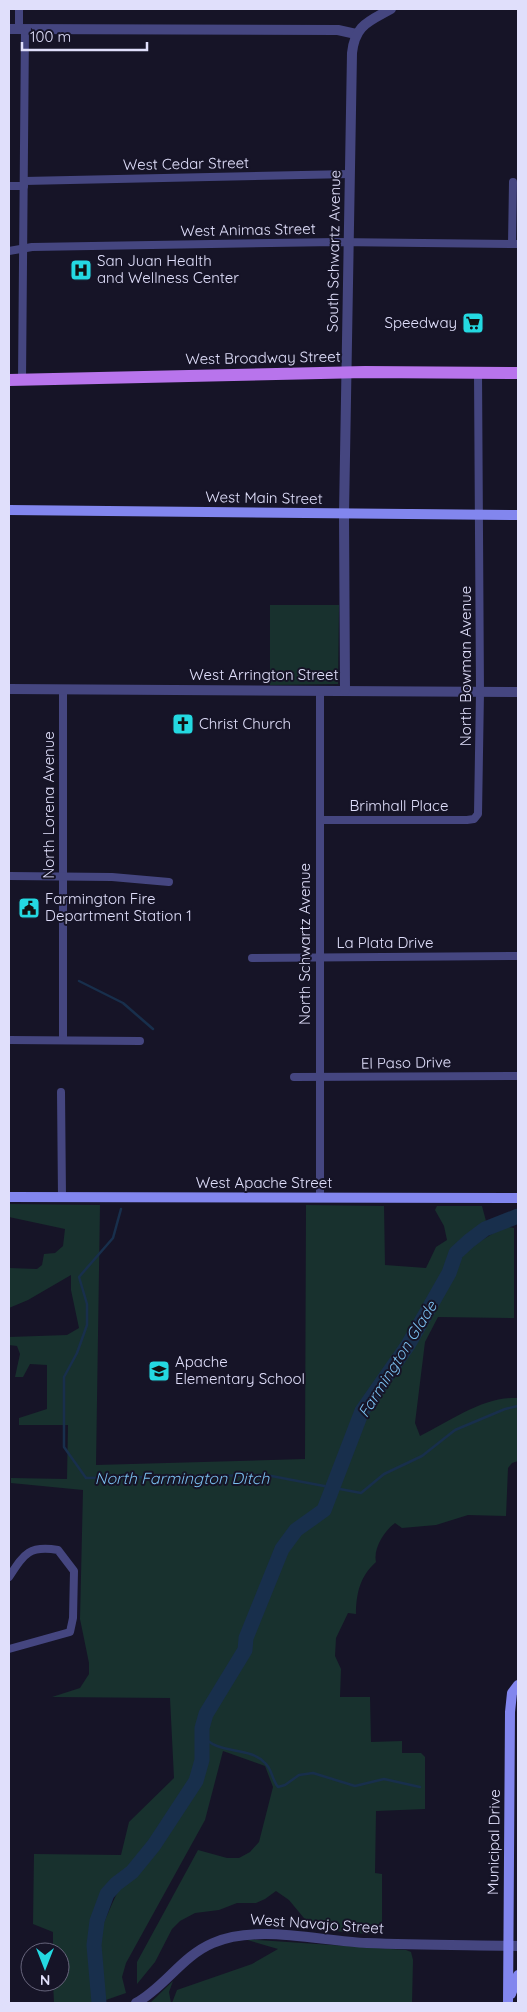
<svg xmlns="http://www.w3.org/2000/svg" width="527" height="2012" viewBox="0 0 527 2012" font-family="Quicksand,sans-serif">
	<rect width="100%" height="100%" fill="#161427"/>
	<g fill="#18312e">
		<path d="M270,605H339L338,684L270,685Z"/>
		<path d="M9,1204L100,1205L96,1465L305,1459L306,1205L384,1206L385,1265L426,1268L436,1247L447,1240L444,1226L435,1210L437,1206H482L486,1221L492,1223L469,1235L454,1248L449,1269L407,1344L358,1414L347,1448L336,1471L326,1503L319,1512L286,1533L282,1540L264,1592L248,1620L242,1649L204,1713L197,1737L195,1770L189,1789L144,1854L131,1869L113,1883L105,1892L96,1912L90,1940L96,2002L54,2003L53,1982H60V1952H53V1932L33,1924L34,1854L121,1855L129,1822L174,1778L170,1698L52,1697L80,1688L89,1674V1663L80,1619L83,1490L11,1483V1478L67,1479L68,1425H19V1418L47,1409V1365L30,1364L23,1377H15L20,1354L17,1346L9,1345V1337L67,1335L79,1328L71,1290V1275L28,1300L9,1308V1268L37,1269L42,1265L44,1254L55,1253L63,1246L65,1229L9,1217Z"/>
		<path d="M505,1226L514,1228V1318L438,1317L425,1342L415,1423L420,1436C450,1421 484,1396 518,1398V1461L512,1463L508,1468L506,1516L468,1515L436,1525L402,1528L395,1523C384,1531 373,1549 376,1562C360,1576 356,1594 356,1614L348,1613L336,1638L335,1656L341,1669L340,1697H370L371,1742L402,1741V1753H421L425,1757V1809L376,1811L375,1873L382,1874V1930L368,1934L313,1929L289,1900L276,1891L265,1899L256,1903H237L219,1910L195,1913L180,1921L172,1929L155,1962L137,1984V1962L198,1850L227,1858H239L250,1852L259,1842L273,1787L265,1766L223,1751L205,1820L126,1963L122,1977L126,1993L103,2001L97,1948L99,1934L112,1904L119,1889L150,1857L197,1785L203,1766L205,1723L215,1702L246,1653L249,1637L273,1581L283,1549L300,1530L324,1517L331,1509L363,1411L410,1345L431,1308L450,1280L463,1252Z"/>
		<path d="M244,1939L406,1950L411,1952L413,1960L412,2003H172L177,1990L252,1964L278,1949Z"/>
		<path d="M173,1981L169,1992L171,2003H150Z"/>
	</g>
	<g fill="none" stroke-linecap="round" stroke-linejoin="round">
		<g stroke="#182f4c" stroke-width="2.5">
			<path d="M79,981L123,1003L153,1029"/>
			<path d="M121,1209L113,1238L79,1277L87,1304V1325L77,1353L64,1377V1447L86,1478L266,1475L361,1493L384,1474L422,1456L455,1430L505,1409L518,1406"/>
			<path d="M202,1735C218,1756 248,1745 265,1763C272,1769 272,1780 278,1787L285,1785L299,1775L313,1773L355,1786L384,1779L420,1787"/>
		</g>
		<path stroke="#182f4c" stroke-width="15" d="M99,2003L94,1945L97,1921L107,1894L116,1884L132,1872L154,1845L196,1781L202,1760V1728L206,1714L245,1650L246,1638L282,1549L296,1530L324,1510L362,1411L408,1345L449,1273L456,1253L469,1241L485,1229L518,1216"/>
		<g stroke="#454680" stroke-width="8">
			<path d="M19,29V9"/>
			<path d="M24,181L350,174"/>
			<path d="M9,186H24"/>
			<path d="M512,244L513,182"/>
			<path d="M9,251L32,247L336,242L518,244"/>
			<path d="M22,380L25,29"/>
			<path d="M63,690V1040"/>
			<path d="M321,820H467L474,819L478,814L480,692L478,373"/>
			<path d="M9,876L112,877L169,882"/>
			<path d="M252,958L518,956"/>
			<path d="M9,1040L140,1041"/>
			<path d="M294,1077L518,1076"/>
			<path d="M61,1092L62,1197"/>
			<path d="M320,1198V690"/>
			<path d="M9,1577C24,1554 29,1545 58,1550L74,1571L73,1618L70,1632L9,1649"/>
		</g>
		<g stroke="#454680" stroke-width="10">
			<path d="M9,29L338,30L356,34"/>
			<path d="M9,689L518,692"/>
			<path d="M345,690L344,514L352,53C355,25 368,22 391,9"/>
			<path d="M136,2003C165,1987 182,1956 213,1943C257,1924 319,1941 367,1943C417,1945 468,1945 518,1946"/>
		</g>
		<g stroke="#8286ee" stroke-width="10">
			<path d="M9,510L518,515"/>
			<path d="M9,1197L518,1198"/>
			<path d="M511,1994L518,1975"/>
			<path d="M508,2003L510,1712L512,1693L518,1685"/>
		</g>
		<path stroke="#b874ec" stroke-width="12" d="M9,380L365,372L518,373"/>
	</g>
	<defs>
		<g id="hospital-square" transform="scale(1.125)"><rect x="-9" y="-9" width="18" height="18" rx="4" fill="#24d9e1" stroke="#161427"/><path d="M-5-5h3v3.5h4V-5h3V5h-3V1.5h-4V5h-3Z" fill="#111"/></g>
		<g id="supermarket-square" transform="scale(1.125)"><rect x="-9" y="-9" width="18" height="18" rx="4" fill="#24d9e1" stroke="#161427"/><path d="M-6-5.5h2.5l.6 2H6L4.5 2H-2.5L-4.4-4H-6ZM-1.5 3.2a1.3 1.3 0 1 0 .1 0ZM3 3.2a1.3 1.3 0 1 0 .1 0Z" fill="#111"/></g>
		<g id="church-square" transform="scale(1.125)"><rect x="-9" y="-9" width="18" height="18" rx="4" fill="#24d9e1" stroke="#161427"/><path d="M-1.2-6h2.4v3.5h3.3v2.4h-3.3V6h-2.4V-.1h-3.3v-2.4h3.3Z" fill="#111"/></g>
		<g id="civic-square" transform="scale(1.125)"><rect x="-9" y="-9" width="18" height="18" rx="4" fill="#24d9e1" stroke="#161427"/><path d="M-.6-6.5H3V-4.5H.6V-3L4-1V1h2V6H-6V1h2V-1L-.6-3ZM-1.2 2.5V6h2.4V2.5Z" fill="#111"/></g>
		<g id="school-square" transform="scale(1.125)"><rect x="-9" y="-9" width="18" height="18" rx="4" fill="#24d9e1" stroke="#161427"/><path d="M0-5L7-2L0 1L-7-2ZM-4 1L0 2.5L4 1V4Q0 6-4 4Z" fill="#111"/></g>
	</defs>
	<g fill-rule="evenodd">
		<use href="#hospital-square" x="81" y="270"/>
		<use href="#supermarket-square" x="473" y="323"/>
		<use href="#church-square" x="183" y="724"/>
		<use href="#civic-square" x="29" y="908"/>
		<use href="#school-square" x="159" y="1371"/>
	</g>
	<g text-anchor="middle" stroke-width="4" stroke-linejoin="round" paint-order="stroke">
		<g font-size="15" fill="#e0dffb" stroke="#161427">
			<text transform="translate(186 164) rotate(-1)" y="5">West Cedar Street</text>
			<text transform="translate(248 230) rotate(-1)" y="5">West Animas Street</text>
			<text transform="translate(334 251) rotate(-89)" y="5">South Schwartz Avenue</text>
			<text transform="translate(263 358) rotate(-1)" y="5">West Broadway Street</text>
			<text transform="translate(264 498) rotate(1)" y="5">West Main Street</text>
			<text transform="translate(466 666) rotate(-90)" y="5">North Bowman Avenue</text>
			<text x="264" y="680">West Arrington Street</text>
			<text transform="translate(49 805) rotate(-90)" y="5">North Lorena Avenue</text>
			<text x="399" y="811">Brimhall Place</text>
			<text x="385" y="948">La Plata Drive</text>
			<text transform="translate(305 944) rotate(-90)" y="5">North Schwartz Avenue</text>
			<text transform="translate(406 1063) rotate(-1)" y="5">El Paso Drive</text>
			<text x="264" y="1188">West Apache Street</text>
			<text transform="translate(494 1842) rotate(-89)" y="5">Municipal Drive</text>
			<text transform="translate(317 1924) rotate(4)" y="5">West Navajo Street</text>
		</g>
		<g font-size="15" fill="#e0dffb" stroke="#161427" text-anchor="start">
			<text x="97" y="266">San Juan Health<tspan x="97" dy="17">and Wellness Center</tspan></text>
			<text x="457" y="328" text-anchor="end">Speedway</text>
			<text x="199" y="729">Christ Church</text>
			<text x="45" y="904">Farmington Fire<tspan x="45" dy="17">Department Station 1</tspan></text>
			<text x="175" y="1367">Apache<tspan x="175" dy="17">Elementary School</tspan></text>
		</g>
		<g font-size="16" font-style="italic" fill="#7abeed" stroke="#161427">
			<text transform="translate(397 1359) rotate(-58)" y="6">Farmington Glade</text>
			<text x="182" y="1484">North Farmington Ditch</text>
		</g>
	</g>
	<rect width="527" height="2012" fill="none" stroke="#e0dffb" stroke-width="20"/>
	<g transform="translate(45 1967) rotate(180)"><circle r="24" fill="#161427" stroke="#67657c"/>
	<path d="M0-4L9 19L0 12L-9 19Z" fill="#24d9e1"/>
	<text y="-8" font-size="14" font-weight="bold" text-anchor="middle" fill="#e0dffb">N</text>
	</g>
	<path d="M22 42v8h125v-8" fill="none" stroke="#e0dffb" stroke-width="2.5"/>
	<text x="30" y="42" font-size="15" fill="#e0dffb" stroke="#161427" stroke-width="4" paint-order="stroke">100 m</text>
</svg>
